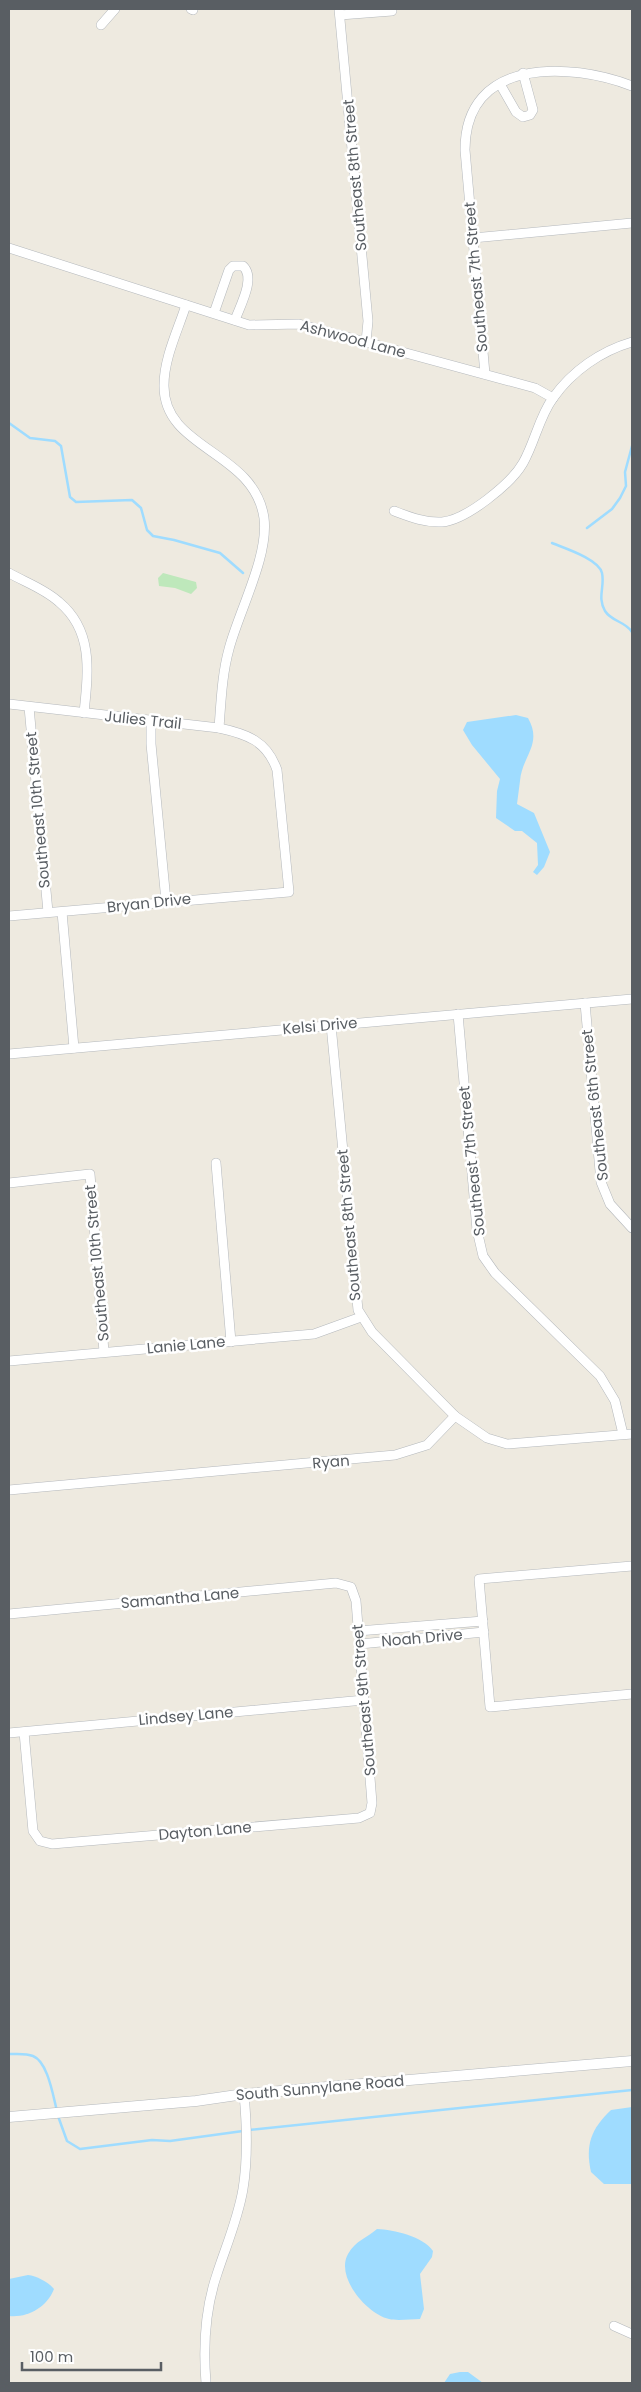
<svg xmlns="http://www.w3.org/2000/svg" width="641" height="2392" viewBox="0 0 641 2392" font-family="Poppins,sans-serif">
	<rect width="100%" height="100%" fill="#eeeae0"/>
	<path fill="#bee8bb" d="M163,573L196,582L197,588L191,594L175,588L159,586L158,578Z"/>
	<g fill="#9fdcff">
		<path d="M516,715L528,718C543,744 522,756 520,781C519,789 518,796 517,804L534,813L550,852L544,867L537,875L533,872L538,865L537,843L522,831H515L496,818L497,791L500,779L472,745L463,730L467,722Z"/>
		<path d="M632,2107V2184H604L591,2172C585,2145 591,2129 611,2110Z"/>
		<path d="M377,2229C394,2230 423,2236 433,2251L432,2257L420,2274L424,2309L420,2319C410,2319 398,2321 389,2319C367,2314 335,2277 348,2254C356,2240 367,2238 377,2229Z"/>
		<path d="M28,2275C37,2276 48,2282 54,2289C47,2307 28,2318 9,2316V2279Z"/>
		<path d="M460,2372H468L483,2383H444L450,2374Z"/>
	</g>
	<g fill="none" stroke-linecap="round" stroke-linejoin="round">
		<g stroke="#9fdcff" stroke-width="2.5">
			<path d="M9,423L30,438L55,441L61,446L70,497L76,502L132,500L141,508L147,530L153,536L174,540L220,553L243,573"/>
			<path d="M587,528L612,509L620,498L626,486L625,472L632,446"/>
			<path d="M552,543C564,548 599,559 602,573C605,587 597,597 605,611C612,622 625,621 632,632"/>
			<path d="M9,2054C17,2054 26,2053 33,2056C48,2062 53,2096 57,2111"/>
			<path d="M58,2116L67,2141L80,2149L152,2140L170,2141L243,2131"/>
			<path d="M249,2130L632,2090"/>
		</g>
		<g stroke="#b4b8bc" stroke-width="10">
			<g id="minor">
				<path d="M191,9L193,10"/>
				<path d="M339,9L368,321L366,342"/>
				<path d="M340,15L392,11"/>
				<path d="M101,25L115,9"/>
				<path d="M500,84L516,112L523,117L530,115L533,110L523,73"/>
				<path d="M473,238L632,223"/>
				<path d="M9,248L249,325L299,324L535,388L553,398"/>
				<path d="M186,305C178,330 164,358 164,385C163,450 254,450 264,518C269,556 239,611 229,649C222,674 221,702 219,728"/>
				<path d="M214,313L229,270L233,266H243C256,278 240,306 235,320"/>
				<path d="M485,374L465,150C465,57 570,62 632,86"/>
				<path d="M394,511C410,517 425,523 442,522C466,520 511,484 523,463C535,442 539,417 553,398C572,371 601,351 632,342"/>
				<path d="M9,573C25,582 45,589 59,602C94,631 88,673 84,713"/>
				<path d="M9,704L219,728C247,734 267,741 277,770L289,892L9,916"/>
				<path d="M29,707L48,912"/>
				<path d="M151,721V744L166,901"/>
				<path d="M62,912L74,1048"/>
				<path d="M585,1003L601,1182L610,1204L632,1228"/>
				<path d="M458,1014L477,1230L483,1256L495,1273L600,1376L615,1401L623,1434"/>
				<path d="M331,1025L358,1310L372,1332L455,1416"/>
				<path d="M9,1054L632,999"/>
				<path d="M216,1163L231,1342"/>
				<path d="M9,1183L90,1174L104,1352"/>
				<path d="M9,1361L314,1334L361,1317"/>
				<path d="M9,1490L395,1455L427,1445L455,1416L487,1438L507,1444L632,1434"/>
				<path d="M632,1566L479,1579L490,1707L632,1694"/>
				<path d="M9,1614L336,1583L351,1587L356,1601L372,1803L370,1813L359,1818L52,1844L40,1841L33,1831L24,1732"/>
				<path d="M358,1631L483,1621"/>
				<path d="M360,1644L484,1632"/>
				<path d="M9,1733L364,1700"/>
				<path d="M614,2326L632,2334"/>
				<path d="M206,2383C203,2346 205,2309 217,2274C226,2246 238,2219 243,2189C248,2158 247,2126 244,2094"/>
			</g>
		</g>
		<g stroke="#b4b8bc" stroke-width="11">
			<path id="tertiary" d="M9,2117L196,2101L244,2094L632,2061"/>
		</g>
		<use href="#minor" stroke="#fff" stroke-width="9"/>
		<use href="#tertiary" stroke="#fff" stroke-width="10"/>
	</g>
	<g text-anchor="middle" stroke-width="5" stroke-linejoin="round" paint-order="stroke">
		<g font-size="15" fill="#595e63" stroke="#fff">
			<text transform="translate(355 175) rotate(-95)" y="5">Southeast 8th Street</text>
			<text transform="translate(476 277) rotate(-95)" y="5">Southeast 7th Street</text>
			<text transform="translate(353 339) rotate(15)" y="5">Ashwood Lane</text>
			<text transform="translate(143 720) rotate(6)" y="5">Julies Trail</text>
			<text transform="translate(38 810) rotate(-95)" y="5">Southeast 10th Street</text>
			<text transform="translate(149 903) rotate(-6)" y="5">Bryan Drive</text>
			<text transform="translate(320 1026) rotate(-5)" y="5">Kelsi Drive</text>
			<text transform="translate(595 1105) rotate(-96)" y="5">Southeast 6th Street</text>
			<text transform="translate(472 1161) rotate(-96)" y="5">Southeast 7th Street</text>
			<text transform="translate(349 1225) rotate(-95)" y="5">Southeast 8th Street</text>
			<text transform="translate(97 1263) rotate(-95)" y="5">Southeast 10th Street</text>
			<text transform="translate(186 1345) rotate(-5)" y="5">Lanie Lane</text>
			<text transform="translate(331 1462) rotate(-5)" y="5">Ryan</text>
			<text transform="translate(180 1598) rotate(-5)" y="5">Samantha Lane</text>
			<text transform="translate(422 1638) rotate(-5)" y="5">Noah Drive</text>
			<text transform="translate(364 1700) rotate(-95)" y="5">Southeast 9th Street</text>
			<text transform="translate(186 1716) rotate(-5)" y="5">Lindsey Lane</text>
			<text transform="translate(205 1831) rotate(-5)" y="5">Dayton Lane</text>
			<text transform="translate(320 2088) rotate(-5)" y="5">South Sunnylane Road</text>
		</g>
	</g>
	<rect width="641" height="2392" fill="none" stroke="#595e63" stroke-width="20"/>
	<path d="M22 2362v8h139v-8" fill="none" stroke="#595e63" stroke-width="2.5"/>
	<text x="30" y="2362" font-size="15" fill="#595e63" stroke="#ffffff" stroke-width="4" paint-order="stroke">100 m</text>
</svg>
